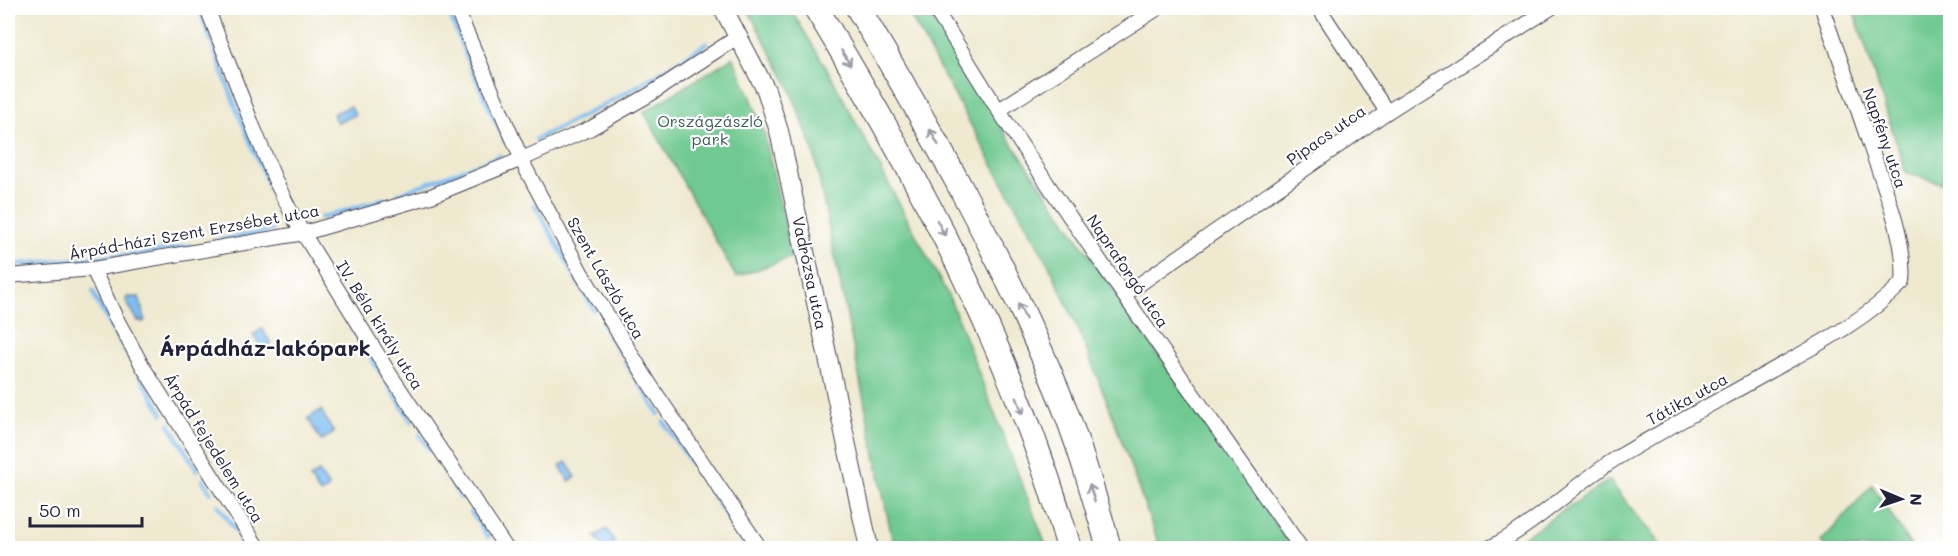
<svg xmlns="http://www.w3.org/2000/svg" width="1958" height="556" viewBox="0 0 1958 556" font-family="Mali,sans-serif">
	<rect width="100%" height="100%" fill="#fff"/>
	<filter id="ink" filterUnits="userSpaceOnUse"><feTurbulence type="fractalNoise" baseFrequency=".0167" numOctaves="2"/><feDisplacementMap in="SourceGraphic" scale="12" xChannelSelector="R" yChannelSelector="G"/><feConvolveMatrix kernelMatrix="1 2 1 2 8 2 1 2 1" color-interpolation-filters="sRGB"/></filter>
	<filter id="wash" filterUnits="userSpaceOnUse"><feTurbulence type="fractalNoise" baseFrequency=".008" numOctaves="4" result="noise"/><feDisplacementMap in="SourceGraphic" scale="24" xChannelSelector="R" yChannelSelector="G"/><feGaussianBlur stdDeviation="1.35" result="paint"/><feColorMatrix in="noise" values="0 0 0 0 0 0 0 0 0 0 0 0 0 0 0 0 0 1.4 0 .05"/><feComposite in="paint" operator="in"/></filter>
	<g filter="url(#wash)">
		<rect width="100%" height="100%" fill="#efe9cf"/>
		<g fill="#6fc990" stroke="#487666" stroke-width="1.5">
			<path d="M747,8H790L830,74L950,299L1047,548H894L813,149L789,86Z"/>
			<path d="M906,8H922L950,41L1007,136L1292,548H1160L1110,409L1080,334L1051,269Z"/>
			<path d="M1853,8H1950V186L1906,173Z"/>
			<path d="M733,57L750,95L764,132L792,257L736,277L644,112Z"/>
			<path d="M1609,480L1663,548H1504L1513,544Z"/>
			<path d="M1872,485L1912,548H1827L1821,542Z"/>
		</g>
		<g fill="#7dbef2" stroke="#507096" stroke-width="1.5">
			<path d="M351,106L355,115L337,123L333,114Z"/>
			<path d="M127,297H139L145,318L144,322L138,321L126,301Z"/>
			<path d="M262,329L271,343L262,349L253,335Z"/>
			<path d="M321,410L334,433L321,441L308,418Z"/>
			<path d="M566,462L576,477L569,481L560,466Z"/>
			<path d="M319,472L329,488L320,494L310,478Z"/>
			<path d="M607,529L615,542L604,548L595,536Z"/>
		</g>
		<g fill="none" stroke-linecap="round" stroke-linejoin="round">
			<g stroke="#7dbef2" stroke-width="4.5">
				<path d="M199,8L237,110L280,212"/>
				<path d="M447,8L472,70L505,141"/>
				<path d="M536,139C595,111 652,80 707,43"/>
				<path d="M398,194L500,156"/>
				<path d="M535,205L594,310"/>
				<path d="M321,218L384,199"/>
				<path d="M213,242L272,230"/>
				<path d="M304,251L335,301"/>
				<path d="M8,265L139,254L190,246"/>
				<path d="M93,291L96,300L163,414"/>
				<path d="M346,318L412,422"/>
				<path d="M602,323L619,352"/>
				<path d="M625,361L659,414"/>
				<path d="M664,422L748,548"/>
				<path d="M169,424L197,470"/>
				<path d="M420,435L430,450"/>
				<path d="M449,478L461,498"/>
				<path d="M203,480L211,493"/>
				<path d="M218,505L242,540"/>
				<path d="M471,512L488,537"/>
			</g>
		</g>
	</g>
	<g filter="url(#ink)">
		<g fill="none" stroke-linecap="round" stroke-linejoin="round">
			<g stroke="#414051" stroke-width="16">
				<g id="street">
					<path d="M207,8L254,129L276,182L295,220L389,373L506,548"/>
					<path d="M456,8L526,169L582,274L651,386L760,548"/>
					<path d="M934,8C956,41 977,77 999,111C1096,259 1200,403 1301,548"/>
					<path d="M1319,8L1387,112"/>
					<path d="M999,110L1158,8"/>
					<path d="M93,269L115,316L143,367L258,548"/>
					<path d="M8,276L93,269L304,233L431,196L522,159L591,128L649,95L739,36"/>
					<path d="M1124,295L1387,112L1551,8"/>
					<path d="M1489,548C1537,524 1574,484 1620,456C1673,424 1729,395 1783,364C1825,341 1870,316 1903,282C1907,241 1884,187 1871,148C1855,101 1838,54 1822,8"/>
				</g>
			</g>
			<g stroke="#414051" stroke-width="20">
				<path id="secondary" d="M723,8L766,90L779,131L869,548"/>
			</g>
			<g stroke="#414051" stroke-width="26">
				<g id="highway">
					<path d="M816,8C919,178 1015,356 1069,548"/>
					<path d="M858,8C933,134 1002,256 1058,392C1079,443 1094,496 1109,548"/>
				</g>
			</g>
			<use href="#street" stroke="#fff" stroke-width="14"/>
			<use href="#secondary" stroke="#fff" stroke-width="18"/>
			<use href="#highway" stroke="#fff" stroke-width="24"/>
		</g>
		<defs><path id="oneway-shaft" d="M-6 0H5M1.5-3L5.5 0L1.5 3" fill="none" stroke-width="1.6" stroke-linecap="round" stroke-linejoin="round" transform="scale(1.5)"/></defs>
		<g stroke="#9c9ca7">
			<use href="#oneway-shaft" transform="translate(846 58) rotate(59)"/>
			<use href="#oneway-shaft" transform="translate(934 137) rotate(-119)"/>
			<use href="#oneway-shaft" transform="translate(941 228) rotate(62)"/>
			<use href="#oneway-shaft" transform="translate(1022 311) rotate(-114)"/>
			<use href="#oneway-shaft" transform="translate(1020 406) rotate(69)"/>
			<use href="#oneway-shaft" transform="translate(1092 493) rotate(-108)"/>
		</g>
	</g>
	<g text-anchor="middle" stroke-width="4.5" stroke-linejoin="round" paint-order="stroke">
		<g font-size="16" fill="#3d5c59" stroke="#fff">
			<text x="710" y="127">Országzászló<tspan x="710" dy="18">park</tspan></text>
		</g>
		<g font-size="16" fill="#22223b" stroke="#fff">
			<text transform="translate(1326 135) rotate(-35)" y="6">Pipacs utca</text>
			<text transform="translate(1885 138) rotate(71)" y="6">Napfény utca</text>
			<text transform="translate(194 232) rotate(-10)" y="6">Árpád-házi Szent Erzsébet utca</text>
			<text transform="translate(1128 271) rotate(56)" y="6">Napraforgó utca</text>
			<text transform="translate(810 273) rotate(78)" y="6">Vadrózsa utca</text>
			<text transform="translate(606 278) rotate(60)" y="6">Szent László utca</text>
			<text transform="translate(380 325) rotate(58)" y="6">IV. Béla király utca</text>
			<text transform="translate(1687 399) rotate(-29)" y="6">Tátika utca</text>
			<text transform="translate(214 448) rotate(58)" y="6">Árpád fejedelem utca</text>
		</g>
		<g font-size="22" font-weight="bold" fill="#22223b" stroke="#fff">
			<text x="265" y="356">Árpádház-lakópark</text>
		</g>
	</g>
	<rect width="1958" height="556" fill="none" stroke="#fff" stroke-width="30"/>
	<g transform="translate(1901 499) rotate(92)" stroke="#ffffff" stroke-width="4.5" paint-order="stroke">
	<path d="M0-4.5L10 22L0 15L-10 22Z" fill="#22223b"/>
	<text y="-9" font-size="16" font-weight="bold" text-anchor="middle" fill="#22223b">N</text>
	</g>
	<path d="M30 517v9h112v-9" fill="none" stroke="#22223b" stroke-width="3"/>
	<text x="39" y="517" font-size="18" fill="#22223b" stroke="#ffffff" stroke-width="4.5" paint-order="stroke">50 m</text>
</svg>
